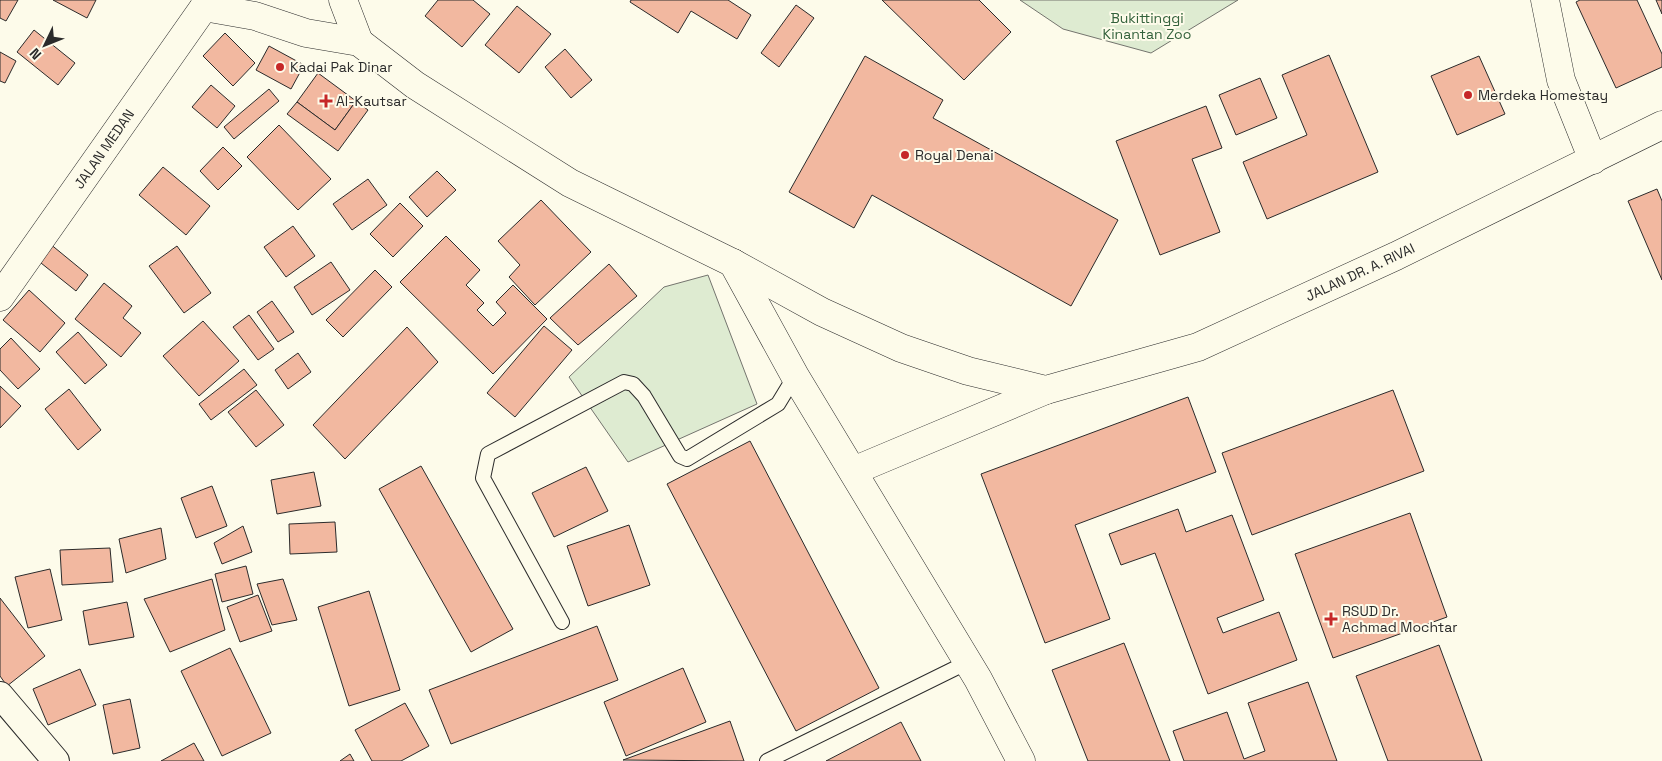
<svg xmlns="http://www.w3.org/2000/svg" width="1662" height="761" viewBox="0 0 1662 761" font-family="'Space Grotesk',sans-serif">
	<rect width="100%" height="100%" fill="#fdfbea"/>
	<g fill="#deebd1" stroke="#74746e">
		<path d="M1020,0H1238L1151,53L1063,29Z"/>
		<path d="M708,275L757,404L628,462L569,377L664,287Z"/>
	</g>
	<g fill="#f2b8a0" stroke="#2b2b2b">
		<path d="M0,0H18L6,21L0,18Z"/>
		<path d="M53,0H96L87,18Z"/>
		<path d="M438,0H473L490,14L462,47L425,16Z"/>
		<path d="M631,0H728L751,15L737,39L691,11L678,33L630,2Z"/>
		<path d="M882,0H979L1011,32L964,80Z"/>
		<path d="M1580,0H1637L1662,54V67L1616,88L1576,2Z"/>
		<path d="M1656,0H1662V14Z"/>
		<path d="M796,5L814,18L779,67L761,53Z"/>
		<path d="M517,6L551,34L519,73L485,45Z"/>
		<path d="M34,30L75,63L58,85L17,52Z"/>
		<path d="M225,33L255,63L233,86L203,56Z"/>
		<path d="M269,46L304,65L291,89L256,70Z"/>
		<path d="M565,49L592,80L571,98L545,67Z"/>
		<path d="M0,52L16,61L5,83L0,81Z"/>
		<path d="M1329,55L1378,172L1267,219L1243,162L1307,135L1282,75Z"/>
		<path d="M865,56L943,100L933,118L1118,220L1071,306L872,195L854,228L789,192Z"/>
		<path d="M1479,56L1505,114L1457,135L1431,76Z"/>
		<path d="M318,73L356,101L335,130L297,102Z"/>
		<path d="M1260,78L1277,118L1236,135L1219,95Z"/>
		<path d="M211,85L235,106L217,128L192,107Z"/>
		<path d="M269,89L279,101L234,139L224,127Z"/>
		<path d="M356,101L368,110L338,151L287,114L297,102L335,130Z"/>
		<path d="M1206,106L1222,148L1192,159L1220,232L1160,255L1116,141Z"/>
		<path d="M279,125L331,179L298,210L247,157Z"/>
		<path d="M223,147L242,166L218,190L200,171Z"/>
		<path d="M163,167L210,206L186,235L139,195Z"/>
		<path d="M437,171L456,190L427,217L409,197Z"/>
		<path d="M368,179L387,205L352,230L333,204Z"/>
		<path d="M1657,189L1662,201V280L1628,201Z"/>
		<path d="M541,200L591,252L535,305L509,277L520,265L498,241Z"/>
		<path d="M400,203L423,226L393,257L370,234Z"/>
		<path d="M293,226L315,256L286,277L264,247Z"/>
		<path d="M446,236L480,270L466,285L484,303L477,310L493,326L506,313L496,302L513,285L547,319L493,374L400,282Z"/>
		<path d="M49,243L88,275L76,291L36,259Z"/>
		<path d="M177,246L211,293L184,313L149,266Z"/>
		<path d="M331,262L350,290L312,315L294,287Z"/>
		<path d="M609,264L637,296L578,345L550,318Z"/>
		<path d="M375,270L392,287L343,337L326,320Z"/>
		<path d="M104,283L132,306L123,318L141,333L121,357L75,319Z"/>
		<path d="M29,290L65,323L40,352L3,320Z"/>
		<path d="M272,301L294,332L278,342L257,312Z"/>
		<path d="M249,315L274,349L258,360L233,327Z"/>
		<path d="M203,321L239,361L199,396L163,356Z"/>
		<path d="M544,326L572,350L515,417L487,393Z"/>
		<path d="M407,327L438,362L345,459L313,425Z"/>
		<path d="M78,332L107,365L85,384L56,352Z"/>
		<path d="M11,338L40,369L18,389L0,370V349Z"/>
		<path d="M298,353L311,372L288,389L275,370Z"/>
		<path d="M244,369L257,385L211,420L199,404Z"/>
		<path d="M0,386L21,406L0,428Z"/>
		<path d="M69,389L101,430L78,450L45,409Z"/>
		<path d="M256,390L284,425L256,447L228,412Z"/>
		<path d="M1393,390L1424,471L1252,535L1222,453Z"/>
		<path d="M1188,397L1216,472L1075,525L1110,619L1045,643L981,474Z"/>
		<path d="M750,441L879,688L796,731L667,484Z"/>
		<path d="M421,466L513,629L471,652L379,489Z"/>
		<path d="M586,467L608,511L554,537L532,493Z"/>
		<path d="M314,472L321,506L277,514L271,480Z"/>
		<path d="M212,486L227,526L196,538L181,498Z"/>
		<path d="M1178,509L1186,532L1232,515L1264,600L1217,618L1223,633L1279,612L1297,660L1208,694L1155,553L1121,565L1109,534Z"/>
		<path d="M1410,513L1447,617L1333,658L1295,554Z"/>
		<path d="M335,522L337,552L290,554L289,524Z"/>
		<path d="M629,525L650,585L588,606L567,546Z"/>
		<path d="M243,526L252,552L222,564L214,543Z"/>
		<path d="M161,528L166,559L126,573L119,539Z"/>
		<path d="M110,548L113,582L62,585L60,550Z"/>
		<path d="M246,566L253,594L222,602L215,574Z"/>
		<path d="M50,569L62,620L28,628L15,577Z"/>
		<path d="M212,579L225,630L170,652L144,599Z"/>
		<path d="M283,579L297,620L272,625L257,584Z"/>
		<path d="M369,591L400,690L349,706L318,607Z"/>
		<path d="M258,595L272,631L240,642L227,607Z"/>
		<path d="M0,598L45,656L7,686L0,676Z"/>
		<path d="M127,602L134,637L89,645L83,611Z"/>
		<path d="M597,626L618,680L451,744L429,690Z"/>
		<path d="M1124,643L1170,761H1088L1052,670Z"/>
		<path d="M1439,645L1482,761H1388L1356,676Z"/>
		<path d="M230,648L271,733L222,756L181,671Z"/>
		<path d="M683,668L706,722L626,756L604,702Z"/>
		<path d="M80,669L96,705L48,725L33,689Z"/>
		<path d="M1308,682L1337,761H1184L1173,731L1227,712L1244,759L1265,751L1248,703Z"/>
		<path d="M130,699L140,748L113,754L103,705Z"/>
		<path d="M405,703L429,746L401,761H372L355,730Z"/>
		<path d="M730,721L744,761L623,760Z"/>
		<path d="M901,722L921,761H826Z"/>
		<path d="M194,743L204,761H161Z"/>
		<path d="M350,754L354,761H340Z"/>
	</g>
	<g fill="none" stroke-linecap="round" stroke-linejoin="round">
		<g stroke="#2b2b2b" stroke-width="16">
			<g id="service">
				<path d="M562,622L483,478L488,454L624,382L633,384L644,396L680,456L687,459L778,404L795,376"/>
				<path d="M767,761L968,662"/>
			</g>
		</g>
		<g stroke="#2b2b2b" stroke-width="28">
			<path id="minor" d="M0,695L56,761"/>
		</g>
		<g stroke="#2b2b2b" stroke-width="29">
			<g id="tertiary">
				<path d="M1545,0L1561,80L1593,160"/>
				<path d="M733,263L795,376L978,679L1021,761"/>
				<path d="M853,471L1046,390"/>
			</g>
		</g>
		<g stroke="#2b2b2b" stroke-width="29">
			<g id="secondary">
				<path d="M343,0L359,42"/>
				<path d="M204,7L255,16L306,33L359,42L415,85L570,183L733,263L822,312L901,348L968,371L1046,390L1198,347L1396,256L1662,125"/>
			</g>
		</g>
		<g stroke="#2b2b2b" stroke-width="29">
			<path id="primary" d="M0,297L209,0"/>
		</g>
		<use href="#service" stroke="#fdfbea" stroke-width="14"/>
		<use href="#minor" stroke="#fdfbea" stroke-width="26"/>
		<use href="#tertiary" stroke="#fdfbea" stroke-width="28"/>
		<use href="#secondary" stroke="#fdfbea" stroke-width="28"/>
		<use href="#primary" stroke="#fdfbea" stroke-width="28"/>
	</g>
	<g fill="#c62828" stroke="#fdfbea" stroke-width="2">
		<circle cx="280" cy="67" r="5"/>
		<circle cx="1468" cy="95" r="5"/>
		<path d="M323.5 93.5h5v5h5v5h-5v5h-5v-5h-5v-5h5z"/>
		<circle cx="905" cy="155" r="5"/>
		<path d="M1328.5 611.5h5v5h5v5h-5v5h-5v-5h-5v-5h5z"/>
	</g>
	<g text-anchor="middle" stroke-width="4" stroke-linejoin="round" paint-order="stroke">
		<g font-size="14" fill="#34623c" stroke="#fdfbea">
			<text x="1147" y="23">Bukittinggi<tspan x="1147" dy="16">Kinantan Zoo</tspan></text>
		</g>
		<g font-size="14" fill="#2b2b2b" stroke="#fdfbea" text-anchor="start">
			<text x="290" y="72">Kadai Pak Dinar</text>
			<text x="1478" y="100">Merdeka Homestay</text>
			<text x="336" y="106">Al-Kautsar</text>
			<text x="915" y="160">Royal Denai</text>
			<text x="1342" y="616">RSUD Dr.<tspan x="1342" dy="16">Achmad Mochtar</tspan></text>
		</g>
		<g font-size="14" fill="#2b2b2b" stroke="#fdfbea">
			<text transform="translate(104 149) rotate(-55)" y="5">JALAN MEDAN</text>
			<text transform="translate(1360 272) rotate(-25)" y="5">JALAN DR. A. RIVAI</text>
		</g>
	</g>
	<g transform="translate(45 45) rotate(227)" stroke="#fdfbea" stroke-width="4" paint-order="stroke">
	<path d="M0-4L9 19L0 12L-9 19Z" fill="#2b2b2b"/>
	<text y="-8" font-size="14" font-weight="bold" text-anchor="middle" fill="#2b2b2b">N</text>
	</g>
</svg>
